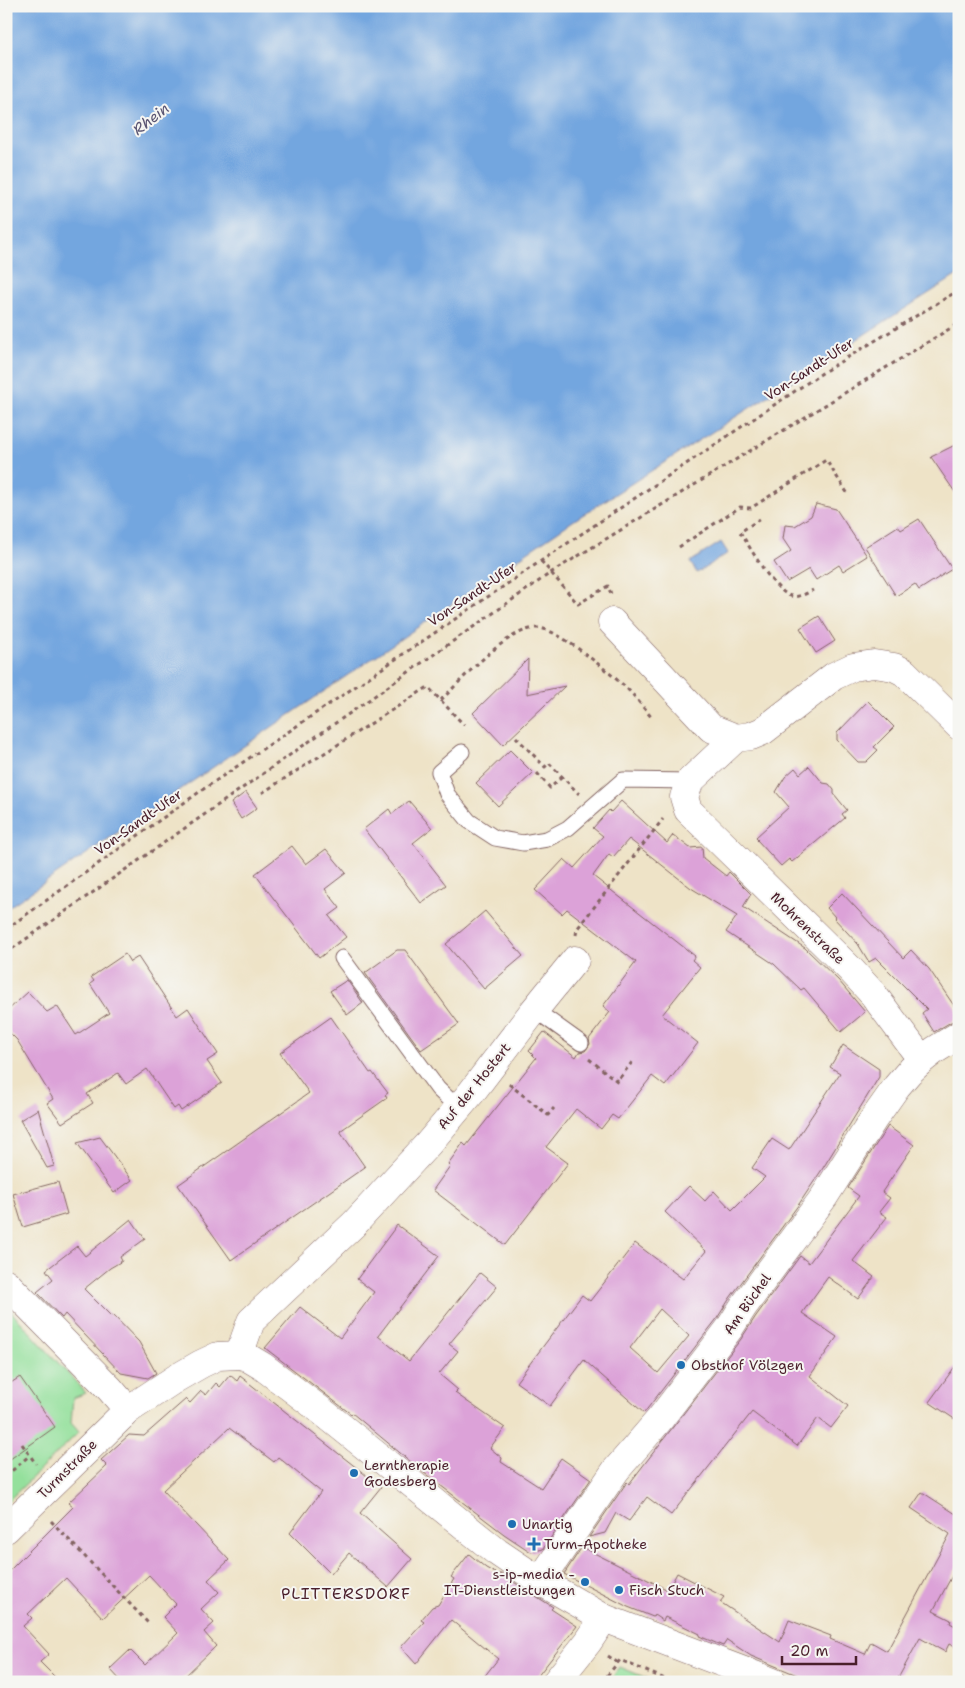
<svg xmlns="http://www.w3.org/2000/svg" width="965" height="1688" viewBox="0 0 965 1688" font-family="'Shantell Sans',sans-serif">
	<rect width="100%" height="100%" fill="#f6f6f2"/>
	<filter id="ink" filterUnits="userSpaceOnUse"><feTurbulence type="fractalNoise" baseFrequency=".02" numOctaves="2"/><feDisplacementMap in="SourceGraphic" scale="10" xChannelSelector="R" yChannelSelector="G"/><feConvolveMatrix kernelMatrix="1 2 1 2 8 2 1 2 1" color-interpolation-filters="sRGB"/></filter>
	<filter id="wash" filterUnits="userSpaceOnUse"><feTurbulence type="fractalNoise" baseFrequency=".0096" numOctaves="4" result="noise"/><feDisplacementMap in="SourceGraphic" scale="20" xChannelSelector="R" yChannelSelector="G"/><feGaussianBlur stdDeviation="1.12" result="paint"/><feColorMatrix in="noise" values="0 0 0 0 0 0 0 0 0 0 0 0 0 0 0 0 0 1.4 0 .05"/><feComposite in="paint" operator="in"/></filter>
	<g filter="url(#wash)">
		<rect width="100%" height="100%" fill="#eee3c7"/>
		<g fill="#94e09c" stroke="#6f8064">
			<path d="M6,1306L86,1393L73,1398L71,1423L79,1432L6,1503Z"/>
			<path d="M620,1667L656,1682H609Z"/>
		</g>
		<g fill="#73a6df" stroke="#5e6285">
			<path d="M6,6H959V274L573,521L6,909Z"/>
			<path d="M721,542L728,553L697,573L690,562Z"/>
		</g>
		<g id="blocks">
			<g fill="#dca2d8" fill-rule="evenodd">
				<path d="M959,443V498L931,457Z"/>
				<path d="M816,504L836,509L867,556L843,571L839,565L816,580L809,569L787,582L774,562L791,551L783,539L785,525L795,526L811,516Z"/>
				<path d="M919,519L952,569L919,590L915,584L896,596L865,547L898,526L901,530Z"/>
				<path d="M819,616L835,641L816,653L800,628Z"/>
				<path d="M528,659L527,694L565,686L503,745L473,713Z"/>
				<path d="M868,701L894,727L874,747L878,750L866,762H858L837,740V733Z"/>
				<path d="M510,750L533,773L498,806L476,783Z"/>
				<path d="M809,766L823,783L829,784L834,790V794L847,810L842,814L845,818L792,862L789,859L781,866L757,840L758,839L756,837L789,807L776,792L785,777L795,768L800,774Z"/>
				<path d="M246,792L257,808L241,819L231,803Z"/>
				<path d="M409,801L432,828L413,843L446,885L421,903L364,829L389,809L392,814Z"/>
				<path d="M621,801L667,843L673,835L690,848L702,847L703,858L726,876L729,872L751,894L743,907L805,948L839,981L865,1012L841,1032L804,988L801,990L774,964L726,932L737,916L691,888L629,839L613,857L609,854L593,876L695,956L692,960L700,967L662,1015L698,1043L665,1086L652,1076L618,1119L612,1115L601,1129L576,1109L546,1147L568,1163L505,1245L433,1190L450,1166L448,1164L463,1143L466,1146L536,1058L529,1051L544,1032L576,1057L579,1052L585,1051L590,1044L589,1039L610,1012L603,1006L636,962L567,909L562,914L535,890L564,859L574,868L603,836L593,828L609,810L611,812Z"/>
				<path d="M292,846L306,864L326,849L346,873L325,889L340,908L329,916L346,937L319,958L255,874Z"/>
				<path d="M842,893L903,958L911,950L929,969L959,1013V1019L951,1022L934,1032L922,1013L927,1009L876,958L869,962L858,944L834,918L835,917L827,908Z"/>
				<path d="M485,911L523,956L484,989L446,944Z"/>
				<path d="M397,950H405L459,1024L421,1050L365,973Z"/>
				<path d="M125,954L130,962L138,957L177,1016L188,1008L218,1054L207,1061L222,1083L181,1111L178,1106L174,1109L147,1069L126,1084L118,1073L87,1094L93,1103L62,1123L47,1103L53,1099L17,1040L6,1029V1012L28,992L47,1012L57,1006L76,1035L109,1013L90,984L94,981L91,977Z"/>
				<path d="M347,980L363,1003L347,1015L330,991Z"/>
				<path d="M331,1017L370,1073L372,1072L388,1093L385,1095L387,1098L340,1131L365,1167L231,1260L178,1185L309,1093L280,1053Z"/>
				<path d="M843,1045L879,1069V1077L823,1168L799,1204L730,1298L716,1320L644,1413L584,1360L550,1406L516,1382L582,1295L590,1301L635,1243L683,1279L706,1251L665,1212L689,1186L705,1201L714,1191L732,1210L765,1177L752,1168L772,1139L789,1150L840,1073L830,1067ZM660,1309L689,1336L658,1373L630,1348Z"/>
				<path d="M38,1109L54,1166L47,1168L20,1120Z"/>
				<path d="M888,1126L914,1145L882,1192L890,1198L879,1212L887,1217L853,1261L874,1277L858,1299L828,1277L802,1313L837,1337L810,1376L848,1406L831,1428L818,1418L797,1446L752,1412L671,1515L647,1497L629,1521L616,1513L605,1533L589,1537L627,1482L629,1484L741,1339L756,1316L800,1256L809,1263L859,1196L848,1188Z"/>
				<path d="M100,1137L132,1180L114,1193L77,1143Z"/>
				<path d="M58,1182L67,1214L23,1227L13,1194Z"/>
				<path d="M131,1219L145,1239L120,1257L122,1261L110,1268L84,1289L111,1316L113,1315L139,1342L156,1373L148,1378L121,1373L65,1314L62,1318L37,1292L53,1279L46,1270L77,1246L85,1256Z"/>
				<path d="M397,1225L439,1256L378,1336L409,1361L480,1273L497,1287L449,1344L458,1351L439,1374L458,1390L455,1393L505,1428L490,1448L502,1458L501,1462L541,1488L561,1458L591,1479L543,1549L531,1552L504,1534L423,1472L352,1413L351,1414L265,1348L300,1307L340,1338L374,1292L357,1279Z"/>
				<path d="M959,1361V1422L929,1402Z"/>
				<path d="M230,1375L237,1381L240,1376L381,1487L360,1513L412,1559L388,1587L349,1553L331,1574L290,1533L321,1492L278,1457L274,1462L229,1428L163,1490L229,1560L208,1580L219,1592L201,1609L214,1623L204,1632L216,1646L179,1682H122L110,1669L130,1650L145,1665L178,1633L163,1617L176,1604L149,1575L103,1618L66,1578L28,1614L32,1618L23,1626L49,1654L40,1662L60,1682H6V1574L73,1507L68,1503L107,1466L101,1460L129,1435L144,1436L186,1399L190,1403L201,1391L206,1395L216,1383L220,1387Z"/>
				<path d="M20,1377L55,1427L6,1462V1386Z"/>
				<path d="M922,1492L959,1516V1563L933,1611L951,1620L950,1623L959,1628V1649L949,1644L945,1652L920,1638L896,1682H814L751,1656L727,1640L723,1646L699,1636L700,1634L665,1617L663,1621L654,1615L653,1617L628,1607L564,1574L582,1547L668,1590L677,1573L724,1597L720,1602L780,1642L789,1620L831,1636L830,1639L865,1654L871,1642L887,1651L950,1534L911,1508Z"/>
				<path d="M469,1554L486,1568L497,1574H501L553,1607L551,1609L577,1626L533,1682H480L498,1659L451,1620L416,1664L401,1647L424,1622L421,1620L432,1607L438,1605L454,1579L451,1577Z"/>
			</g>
		</g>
	</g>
	<g filter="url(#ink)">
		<use href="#blocks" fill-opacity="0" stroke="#836462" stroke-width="1"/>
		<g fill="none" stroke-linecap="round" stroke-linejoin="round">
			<g stroke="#836462" stroke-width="17">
				<g id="lane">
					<path d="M462,752L439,772L447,794L469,821L495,838L523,843L547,839L568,828L623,780L690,781"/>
					<path d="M342,958L438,1089L458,1108"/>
					<path d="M535,1010L581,1043"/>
				</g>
			</g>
			<g stroke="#836462" stroke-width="29">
				<g id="street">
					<path d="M612,622L711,728L736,738"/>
					<path d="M922,1060L873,994L851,970L688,810L684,797L690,781L736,738L751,736L763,731L834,676L853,667L874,664L894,667L904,672L959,726"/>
					<path d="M6,1283L110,1389L128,1410"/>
					<path d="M239,1355L251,1321L354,1224L428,1144L471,1093L532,1013L575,960"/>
					<path d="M6,1529L128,1410L175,1379L201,1364L218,1356L239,1355L247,1357L262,1366L319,1409L497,1552L540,1581L604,1618L773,1682"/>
					<path d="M540,1581L616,1470L660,1419L729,1329L743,1307L824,1197L873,1120L897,1086L909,1072L922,1060L935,1050L959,1035"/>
					<path d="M556,1682L588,1642L604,1618"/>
				</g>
			</g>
			<g stroke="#836462" stroke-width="3" stroke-dasharray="4 4" stroke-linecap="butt">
				<path d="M760,519L740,532C751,548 773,591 791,596C798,598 806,594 813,590"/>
				<path d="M679,547L740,507L751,508L826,460L848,494"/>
				<path d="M541,561L578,604L608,586L611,594L608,596"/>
				<path d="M441,700C463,679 506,629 537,628C556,627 607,671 622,684C634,694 643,708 653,719"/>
				<path d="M516,737L545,767L549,763L579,794"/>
				<path d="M537,773L550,788L562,777"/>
				<path d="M262,793L428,687L464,725"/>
				<path d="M6,929L205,788L541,561L825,371L959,290"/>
				<path d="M576,935L577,929L663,819"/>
				<path d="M6,953L552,572L959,323"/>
				<path d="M589,1059L617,1081L633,1061"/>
				<path d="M509,1084L548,1115L554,1108"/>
				<path d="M22,1444L36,1464"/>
				<path d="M6,1476L30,1455"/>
				<path d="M51,1521L149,1624"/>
				<path d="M608,1656L618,1663"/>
				<path d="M602,1682L620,1660L672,1682"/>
			</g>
			<use href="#lane" stroke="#fff" stroke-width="15"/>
			<use href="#street" stroke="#fff" stroke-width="28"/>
		</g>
	</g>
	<g fill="#1f6fb2" stroke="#f6f6f2" stroke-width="2">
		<circle cx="681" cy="1365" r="5"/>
		<circle cx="354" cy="1473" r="5"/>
		<circle cx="512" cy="1524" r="5"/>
		<path d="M531.5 1536.5h5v5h5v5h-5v5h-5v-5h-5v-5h5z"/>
		<circle cx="585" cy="1582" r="5"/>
		<circle cx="619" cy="1590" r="5"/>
	</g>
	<g text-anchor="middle" stroke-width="4" stroke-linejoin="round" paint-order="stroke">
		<g font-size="14" fill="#4a1f2b" stroke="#f6f6f2">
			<text transform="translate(809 369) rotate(-33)" y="5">Von-Sandt-Ufer</text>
			<text transform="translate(472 594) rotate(-34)" y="5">Von-Sandt-Ufer</text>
			<text transform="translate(138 822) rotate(-35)" y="5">Von-Sandt-Ufer</text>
			<text transform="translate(808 928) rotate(44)" y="5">Mohrenstraße</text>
			<text transform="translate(474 1086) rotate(-51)" y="5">Auf der Hostert</text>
			<text transform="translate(747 1304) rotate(-55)" y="5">Am Büchel</text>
			<text transform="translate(67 1469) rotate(-45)" y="5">Turmstraße</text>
		</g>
		<g font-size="14" fill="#4a1f2b" stroke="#f6f6f2" text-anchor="start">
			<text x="691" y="1370">Obsthof Völzgen</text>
			<text x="364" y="1470">Lerntherapie<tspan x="364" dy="16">Godesberg</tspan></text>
			<text x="522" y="1529">Unartig</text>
			<text x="544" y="1549">Turm-Apotheke</text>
			<text x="575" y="1579" text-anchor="end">s-ip-media -<tspan x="575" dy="16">IT-Dienstleistungen</tspan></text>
			<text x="629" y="1595">Fisch Stuch</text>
		</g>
		<g font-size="15" font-style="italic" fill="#5a5573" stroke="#f6f6f2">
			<text transform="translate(151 119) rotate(-38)" y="5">Rhein</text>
		</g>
		<g font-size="16" letter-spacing="1" fill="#4a1f2b" stroke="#f6f6f2">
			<text x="346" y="1599">PLITTERSDORF</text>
		</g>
	</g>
	<rect width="965" height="1688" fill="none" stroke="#f6f6f2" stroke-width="25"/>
	<path d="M782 1656v8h74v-8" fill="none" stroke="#4a1f2b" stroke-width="2.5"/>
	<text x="790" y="1656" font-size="15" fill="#4a1f2b" stroke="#f6f6f2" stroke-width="4" paint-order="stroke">20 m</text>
</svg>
